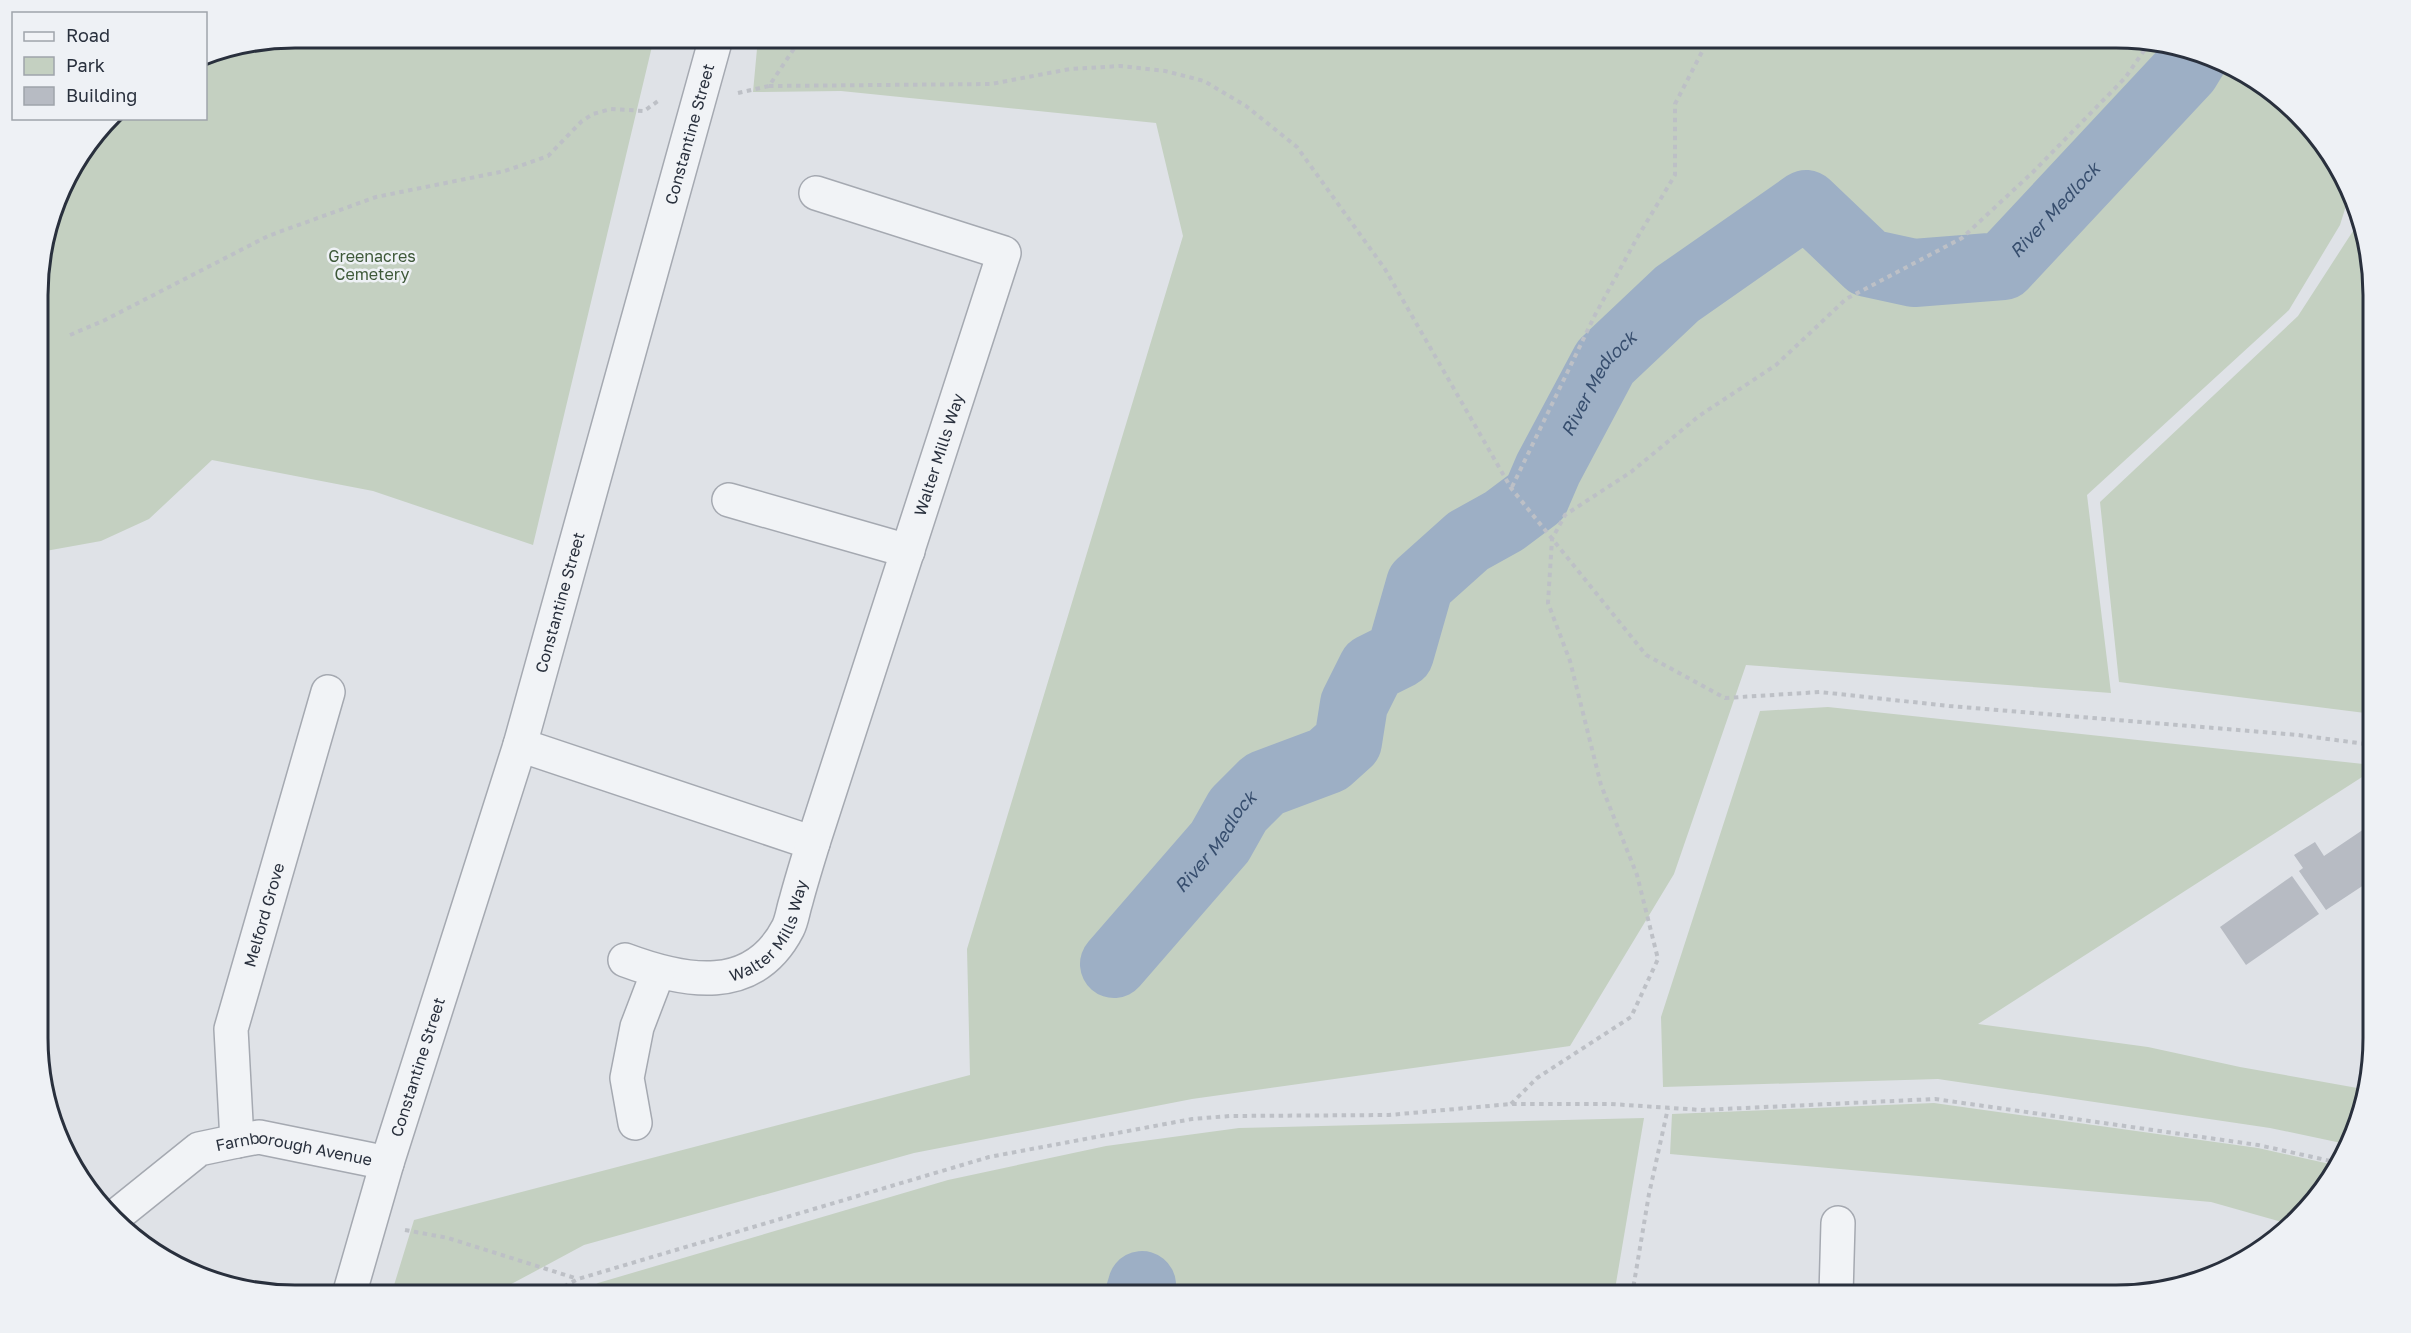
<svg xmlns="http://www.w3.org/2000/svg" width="2411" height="1333" viewBox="0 0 2411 1333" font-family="'Golos Text',sans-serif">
	<rect width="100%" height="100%" fill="#dfe2e7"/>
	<g fill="#c4d0c1">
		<path d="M295,38H654L533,545L373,491L212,460L149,519L101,541L40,552V262L64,181L112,119L206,118V55Z"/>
		<path d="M758,38H2116L2183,46L2244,72L2330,152L2350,193L2340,225L2289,310L2087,495L2111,693L1746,665L1674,874L1570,1046L1192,1099L914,1153L584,1245L491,1295H391L414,1220L970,1075L967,949L1183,236L1156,123L841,91L753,92Z"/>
		<path d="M2353,231L2364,233L2373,278V714L2119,682L2100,502L2298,316Z"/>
		<path d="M1828,707L2373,765V770L1978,1024L2148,1047L2240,1067L2363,1089L2346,1144L2270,1128L1938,1079L1663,1087L1661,1017L1760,711Z"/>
		<path d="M1934,1103L2258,1148L2339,1166L2298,1220L2292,1225L2211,1202L1670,1154L1672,1114Z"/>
		<path d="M1644,1118L1614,1295H578L598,1283L948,1180L1106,1146L1239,1128Z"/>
	</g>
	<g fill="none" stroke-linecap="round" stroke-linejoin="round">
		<g stroke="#9dafc5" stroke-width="68">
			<path id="s1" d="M1114,964L1220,842L1238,810L1264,784L1328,760L1348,742L1354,704L1372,668L1400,654L1420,584L1468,541L1504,521L1536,497L1548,469L1605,362L1677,294L1806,204L1868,263L1914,273L2003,266L2186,70L2197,52"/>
			<path d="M1139,1295L1142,1285"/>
		</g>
	</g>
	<g fill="#b7bbc3">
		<path d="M2373,823V879L2326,910L2299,871L2303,868L2294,855L2315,842L2324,856Z"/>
		<path d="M2292,876L2319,914L2246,965L2220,927Z"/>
	</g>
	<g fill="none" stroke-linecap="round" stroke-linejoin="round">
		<g stroke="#a5a9b1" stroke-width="36">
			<g id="minor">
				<path d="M729,500L908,551"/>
				<path d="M520,745L813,843"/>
				<path id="s2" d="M625,960C684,982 753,996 788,928C792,920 793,910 796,901C801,882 807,863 813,843L1004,253L816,193"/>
				<path d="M635,1123L627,1078L637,1027L658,972"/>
				<path id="s3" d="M237,1141L231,1029L328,692"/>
				<path id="s4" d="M117,1215L199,1149L237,1141L259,1137L387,1163"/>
				<path id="s5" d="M349,1295L387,1163L520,745L716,38"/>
				<path d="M1836,1295L1838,1223"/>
			</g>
		</g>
		<g stroke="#bdc0c6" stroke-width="4" stroke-dasharray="4.5 4.5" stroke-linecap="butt">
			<path d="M769,86L991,84L1070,69L1120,66L1165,71L1204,81L1246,106L1297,147L1385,269L1511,488L1646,655L1725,698L1820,692L1949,706L2298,735L2373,745"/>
			<path d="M738,93L769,86L801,38"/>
			<path d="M70,335L105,320L268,236L376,197L505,171L548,156L582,121L593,114L611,109L644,111L661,99"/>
			<path d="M1512,487L1595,315L1637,238L1675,175V104L1705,46L1717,38"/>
			<path d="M1511,1104L1537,1078L1631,1017L1658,959L1637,875L1601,785L1570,661L1548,603L1552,539L1565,515L1631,472L1699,416L1776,365L1846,299L1962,238L2033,172L2125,78L2150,42"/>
			<path d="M405,1230L448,1238L578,1279"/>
			<path d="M548,1295L578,1279L989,1157L1192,1119L1230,1116L1389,1115L1511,1104H1611L1702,1110L1935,1099L2258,1145L2340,1163"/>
			<path d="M1632,1295L1649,1194L1668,1108"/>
		</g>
		<use href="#minor" stroke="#f1f3f6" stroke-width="33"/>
	</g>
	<g text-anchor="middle" stroke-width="5" stroke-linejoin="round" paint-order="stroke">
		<g font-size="16" fill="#29303d" stroke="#eef1f5">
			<text dy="6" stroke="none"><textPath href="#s5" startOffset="1210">Constantine Street</textPath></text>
			<text dy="6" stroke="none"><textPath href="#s2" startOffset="682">Walter Mills Way</textPath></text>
			<text dy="6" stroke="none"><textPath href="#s5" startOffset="724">Constantine Street</textPath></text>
			<text dy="6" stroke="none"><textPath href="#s3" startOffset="231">Melford Grove</textPath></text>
			<text dy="6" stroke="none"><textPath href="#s2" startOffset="171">Walter Mills Way</textPath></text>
			<text dy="6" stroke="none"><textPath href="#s5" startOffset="238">Constantine Street</textPath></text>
			<text dy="6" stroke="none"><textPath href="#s4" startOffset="202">Farnborough Avenue</textPath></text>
		</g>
		<g font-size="16" fill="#3d5838" stroke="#eef1f5">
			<text x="372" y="262">Greenacres<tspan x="372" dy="18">Cemetery</tspan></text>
		</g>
		<g font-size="18" font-style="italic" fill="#374e6e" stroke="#eef1f5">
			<text dy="6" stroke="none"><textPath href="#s1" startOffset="1365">River Medlock</textPath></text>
			<text dy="6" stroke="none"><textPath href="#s1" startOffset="789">River Medlock</textPath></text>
			<text dy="6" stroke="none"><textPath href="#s1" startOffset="159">River Medlock</textPath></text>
		</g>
	</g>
	<path d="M0 0H2411V1333H0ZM295 48H2116A247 247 0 0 1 2363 295V1038A247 247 0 0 1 2116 1285H295A247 247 0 0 1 48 1038V295A247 247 0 0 1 295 48Z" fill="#eef1f5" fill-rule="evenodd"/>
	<path fill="none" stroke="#29303d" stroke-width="3" d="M295 48H2116A247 247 0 0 1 2363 295V1038A247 247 0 0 1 2116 1285H295A247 247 0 0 1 48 1038V295A247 247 0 0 1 295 48Z"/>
	<rect x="12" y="12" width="195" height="108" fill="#eef1f5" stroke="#9fa4ab" stroke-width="1.5"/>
	<rect x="24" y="32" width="30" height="9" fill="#f1f3f6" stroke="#9fa4ab" stroke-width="1.5"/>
	<text x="66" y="42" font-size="18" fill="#29303d">Road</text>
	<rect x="24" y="57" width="30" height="18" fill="#c4d0c1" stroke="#9fa4ab" stroke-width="1.5"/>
	<text x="66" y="72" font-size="18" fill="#29303d">Park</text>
	<rect x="24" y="87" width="30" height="18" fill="#b7bbc3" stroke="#9fa4ab" stroke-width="1.5"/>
	<text x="66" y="102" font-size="18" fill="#29303d">Building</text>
</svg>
